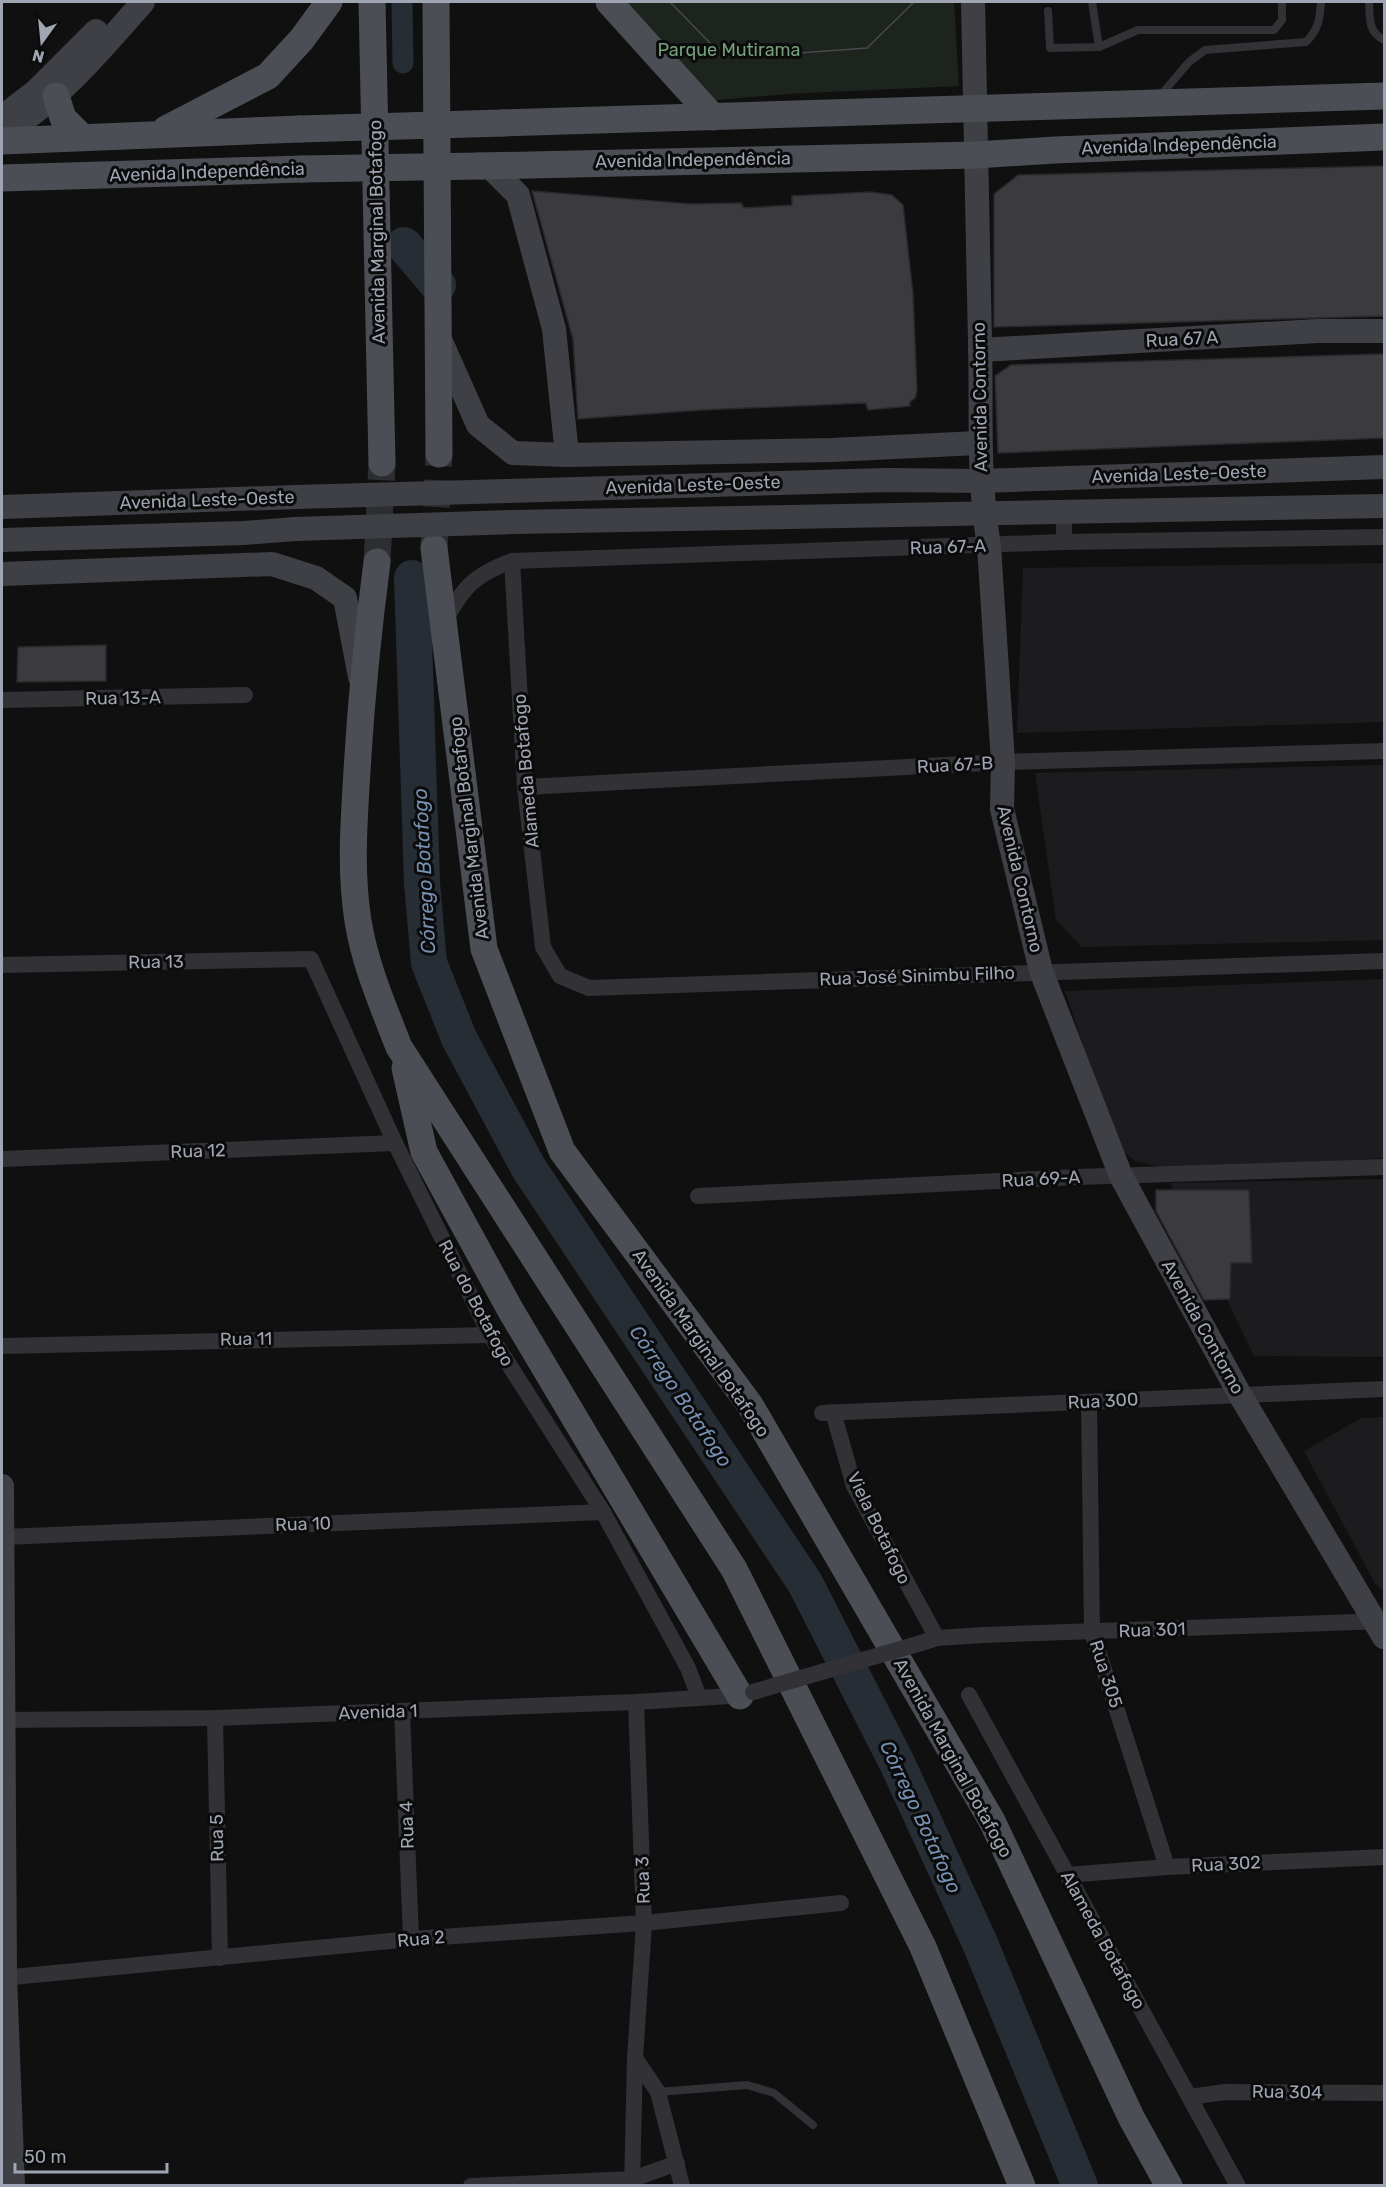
<svg xmlns="http://www.w3.org/2000/svg" width="1386" height="2187" viewBox="0 0 1386 2187" font-family="Rubik,sans-serif">
	<rect width="100%" height="100%" fill="#101011"/>
	<g fill="#1c1c1e">
		<path d="M1384,563V722L1017,733L1023,568Z"/>
		<path d="M1384,765V940L1082,947L1056,920L1035,773Z"/>
		<path d="M1384,979V1158L1232,1167L1169,1169L1135,1161L1116,1145L1065,991Z"/>
		<path d="M1384,1179V1357L1254,1356L1170,1183Z"/>
		<path d="M1384,1417V1591L1376,1585L1304,1451L1361,1418Z"/>
	</g>
	<path fill="#1c241d" d="M619,2H954L959,86L787,94L707,101Z"/>
	<g fill="none" stroke-linecap="round" stroke-linejoin="round">
		<path stroke="#262d35" stroke-width="21" d="M402,2L403,63"/>
		<g stroke="#262d35" stroke-width="36">
			<path d="M404,245L438,285"/>
			<path d="M412,578L422,883L429,963L459,1038L528,1167L805,1583L897,1763L979,1941L1080,2186"/>
		</g>
	</g>
	<g fill="#3a3a3f" stroke="#2a2a2d" stroke-width="1.5">
		<path d="M1384,166V316L994,327V194L1018,175Z"/>
		<path d="M532,191L691,204L741,203L744,208L792,205V196L871,192L892,195L903,205L913,294L917,391L915,398L910,402V406L868,410L866,403L702,410L578,419L573,339Z"/>
		<path d="M1384,354V438L998,453L995,376L1011,365Z"/>
		<path d="M106,645V681L17,682L18,647Z"/>
		<path d="M1156,1190H1249L1252,1263H1231L1230,1299L1204,1300L1156,1211Z"/>
	</g>
	<g fill="none" stroke-linecap="round" stroke-linejoin="round">
		<g stroke="#2d2e31" stroke-width="27" stroke-dasharray="27 14" stroke-linecap="butt">
			<path d="M434,548L439,454"/>
			<path d="M377,562L382,463"/>
		</g>
		<g stroke="#313136" stroke-width="8">
			<path d="M1092,2L1099,47"/>
			<path d="M1369,2C1370,18 1368,32 1384,40"/>
			<path d="M1048,11L1050,48L1099,47L1138,30H1274L1282,20V2"/>
			<path d="M1159,97L1189,62L1205,50L1306,42C1318,30 1320,19 1321,2"/>
			<path d="M658,2092L747,2085L774,2093L813,2125"/>
		</g>
		<g stroke="#313136" stroke-width="16">
			<path d="M1064,513V542"/>
			<path d="M512,561L525,787L543,947L560,976L589,988L1384,961"/>
			<path d="M444,623C463,587 474,575 512,561L1064,542L1384,537"/>
			<path d="M2,700L245,695"/>
			<path d="M525,787L1003,762L1384,751"/>
			<path d="M2,965L311,959L395,1143L490,1335L603,1512L688,1668L699,1697"/>
			<path d="M2,1159L395,1143"/>
			<path d="M698,1196L1077,1177L1384,1167"/>
			<path d="M2,1346L490,1335"/>
			<path d="M1089,1402L1092,1632L1167,1867"/>
			<path d="M833,1412L854,1486L937,1638"/>
			<path d="M822,1413L1384,1389"/>
			<path d="M4,1537L603,1512"/>
			<path d="M921,1643L937,1638L983,1635L1384,1621"/>
			<path d="M969,1695L1238,2186"/>
			<path d="M402,1711L411,1939"/>
			<path d="M215,1718L220,1958"/>
			<path d="M2,1720L215,1718L636,1702L746,1695"/>
			<path d="M1067,1875L1167,1867L1384,1857"/>
			<path d="M2,1978L411,1939L644,1923L841,1903"/>
			<path d="M635,2058L658,2092L682,2186"/>
			<path d="M1190,2097L1225,2092L1384,2093"/>
			<path d="M471,2186L633,2179L677,2163"/>
			<path d="M632,2186L635,2058L644,1923L636,1702"/>
		</g>
		<g stroke="#3f4046" stroke-width="24">
			<path d="M973,2C975,115 978,228 980,342C982,413 977,474 989,546L1003,762L1002,809L1041,971L1121,1176L1239,1393L1384,1637"/>
			<path d="M2,117L36,91L96,31"/>
			<path d="M2,134C58,102 101,50 143,2"/>
			<path d="M488,165L518,195L554,329L567,455"/>
			<path d="M439,337L478,425L513,453L567,455L832,450L978,443"/>
			<path d="M980,350L1318,331H1384"/>
			<path d="M507,491L887,480L981,481L1384,467"/>
			<path d="M2,507L296,497"/>
			<path d="M514,522L1384,506"/>
			<path d="M2,540L244,533L295,529"/>
			<path d="M2,574L272,564L316,578L345,598L360,677"/>
			<path d="M2,1486L5,1977L13,2186"/>
		</g>
		<g stroke="#4c4e55" stroke-width="27">
			<path d="M372,2L382,463"/>
			<path d="M436,2L439,454"/>
			<path d="M609,2L713,117"/>
			<path d="M56,96L63,118L81,136"/>
			<path d="M503,123L1384,96"/>
			<path d="M166,129L268,76L302,39L329,2"/>
			<path d="M2,141L300,129"/>
			<path d="M480,166L976,155L1055,150L1384,137"/>
			<path d="M2,178L302,169"/>
			<path d="M434,548L484,949L562,1151L750,1405L992,1821L1131,2117L1169,2186"/>
			<path d="M377,562C368,631 361,701 357,771C354,821 350,871 358,921C365,965 383,1006 399,1047L734,1569L923,1947L1022,2186"/>
			<path d="M405,1068L424,1152L511,1311L740,1696"/>
		</g>
		<path stroke="#48494f" stroke-width="1.5" d="M670,2L714,47L760,56L867,48L914,2"/>
		<path stroke="#313136" stroke-width="16" d="M753,1692L921,1643"/>
		<g stroke="#3f4046" stroke-width="24">
			<path d="M296,497L507,491"/>
			<path d="M295,529L514,522"/>
		</g>
		<g stroke="#4c4e55" stroke-width="27">
			<path d="M300,129L503,123"/>
			<path d="M302,169L480,166"/>
		</g>
	</g>
	<g text-anchor="middle" stroke-width="6" stroke-linejoin="round" paint-order="stroke">
		<g font-size="18" fill="#769f7b" stroke="#0b0b0c">
			<text x="729" y="56">Parque Mutirama</text>
		</g>
		<g font-size="18" fill="#a0a5b3" stroke="#0b0b0c">
			<text transform="translate(1179 145) rotate(-2)" y="6">Avenida Independência</text>
			<text transform="translate(693 160) rotate(-1)" y="6">Avenida Independência</text>
			<text transform="translate(207 172) rotate(-2)" y="6">Avenida Independência</text>
			<text transform="translate(377 232) rotate(-91)" y="6">Avenida Marginal Botafogo</text>
			<text transform="translate(1182 339) rotate(-3)" y="6">Rua 67 A</text>
			<text transform="translate(980 397) rotate(-91)" y="6">Avenida Contorno</text>
			<text transform="translate(1179 474) rotate(-2)" y="6">Avenida Leste-Oeste</text>
			<text transform="translate(693 485) rotate(-2)" y="6">Avenida Leste-Oeste</text>
			<text transform="translate(207 500) rotate(-2)" y="6">Avenida Leste-Oeste</text>
			<text transform="translate(948 547) rotate(-2)" y="6">Rua 67-A</text>
			<text transform="translate(123 698) rotate(-1)" y="6">Rua 13-A</text>
			<text transform="translate(955 765) rotate(-3)" y="6">Rua 67-B</text>
			<text transform="translate(526 771) rotate(-95)" y="6">Alameda Botafogo</text>
			<text transform="translate(469 828) rotate(-97)" y="6">Avenida Marginal Botafogo</text>
			<text transform="translate(1020 879) rotate(77)" y="6">Avenida Contorno</text>
			<text transform="translate(156 962) rotate(-1)" y="6">Rua 13</text>
			<text transform="translate(917 976) rotate(-2)" y="6">Rua José Sinimbu Filho</text>
			<text transform="translate(198 1151) rotate(-2)" y="6">Rua 12</text>
			<text transform="translate(1041 1179) rotate(-3)" y="6">Rua 69-A</text>
			<text transform="translate(476 1303) rotate(62)" y="6">Rua do Botafogo</text>
			<text transform="translate(1203 1327) rotate(61)" y="6">Avenida Contorno</text>
			<text transform="translate(246 1339) rotate(-1)" y="6">Rua 11</text>
			<text transform="translate(701 1343) rotate(55)" y="6">Avenida Marginal Botafogo</text>
			<text transform="translate(1103 1401) rotate(-3)" y="6">Rua 300</text>
			<text transform="translate(303 1524) rotate(-2)" y="6">Rua 10</text>
			<text transform="translate(879 1528) rotate(64)" y="6">Viela Botafogo</text>
			<text transform="translate(1152 1630) rotate(-2)" y="6">Rua 301</text>
			<text transform="translate(1106 1674) rotate(72)" y="6">Rua 305</text>
			<text transform="translate(378 1712) rotate(-2)" y="6">Avenida 1</text>
			<text transform="translate(953 1758) rotate(61)" y="6">Avenida Marginal Botafogo</text>
			<text transform="translate(407 1825) rotate(-92)" y="6">Rua 4</text>
			<text transform="translate(217 1838) rotate(-91)" y="6">Rua 5</text>
			<text transform="translate(1226 1864) rotate(-3)" y="6">Rua 302</text>
			<text transform="translate(643 1880) rotate(-92)" y="6">Rua 3</text>
			<text transform="translate(421 1939) rotate(-5)" y="6">Rua 2</text>
			<text transform="translate(1103 1940) rotate(61)" y="6">Alameda Botafogo</text>
			<text transform="translate(1287 2092) rotate(1)" y="6">Rua 304</text>
		</g>
		<g font-size="20" font-style="italic" fill="#7590b0" stroke="#0b0b0c">
			<text transform="translate(424 871) rotate(-93)" y="7">Córrego Botafogo</text>
			<text transform="translate(681 1396) rotate(56)" y="7">Córrego Botafogo</text>
			<text transform="translate(921 1817) rotate(65)" y="7">Córrego Botafogo</text>
		</g>
	</g>
	<rect width="1386" height="2187" fill="none" stroke="#a0a5b3" stroke-width="6"/>
	<g transform="translate(42 42) rotate(195)" stroke="#0b0b0c" stroke-width="4.5" paint-order="stroke">
	<path d="M0-4.5L10 22L0 15L-10 22Z" fill="#a0a5b3"/>
	<text y="-9" font-size="16" font-weight="bold" text-anchor="middle" fill="#a0a5b3">N</text>
	</g>
	<path d="M15 2163v9h152v-9" fill="none" stroke="#a0a5b3" stroke-width="3"/>
	<text x="24" y="2163" font-size="18" fill="#a0a5b3" stroke="#0b0b0c" stroke-width="4.5" paint-order="stroke">50 m</text>
</svg>
